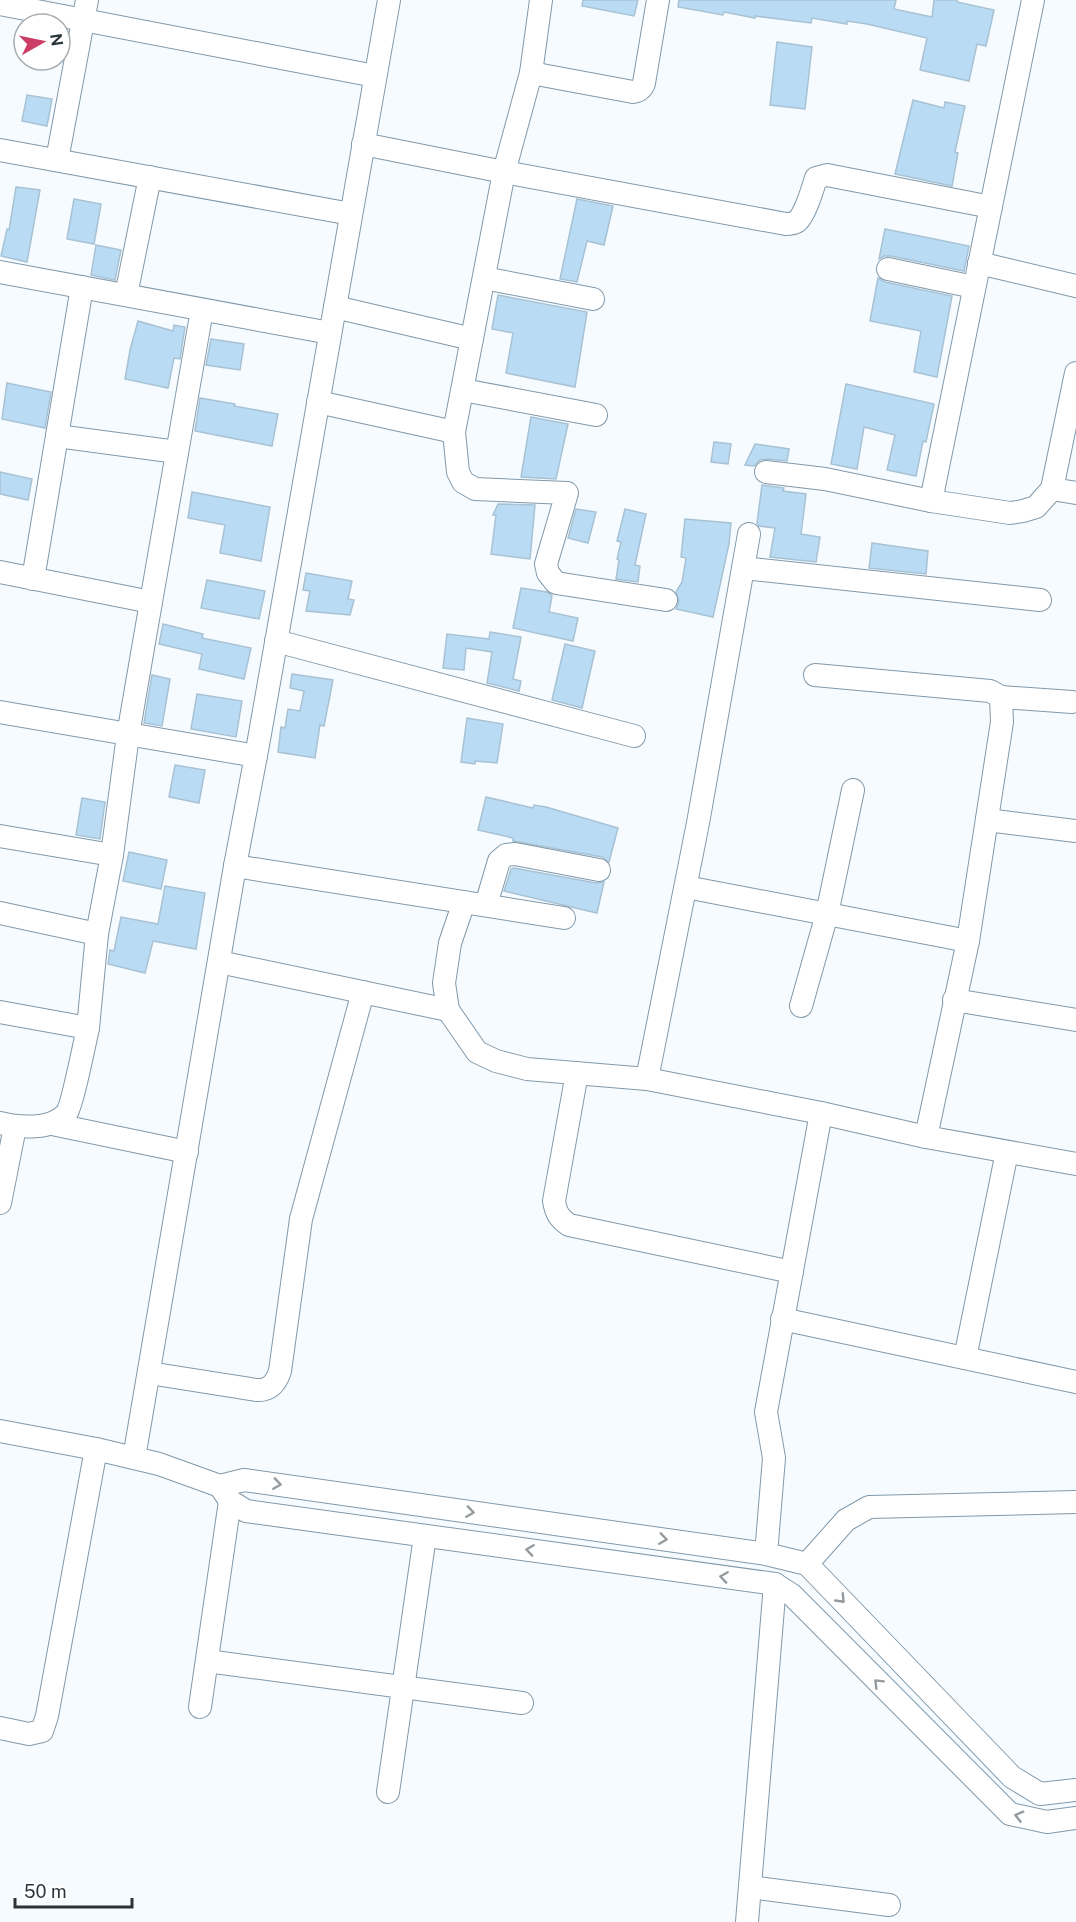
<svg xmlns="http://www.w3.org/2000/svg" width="1076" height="1922" viewBox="0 0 1076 1922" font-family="'Public Sans',sans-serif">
	<rect width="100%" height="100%" fill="#f6fbff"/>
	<g fill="#b9dcf4" stroke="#a8c2d4" stroke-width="1.5">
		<path d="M583,0H638L634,16L582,6Z"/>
		<path d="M679,0H896L894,9L932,17L934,0H957V2L994,10L986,46L977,44L969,81L920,70L927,38L867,24L847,21V24L812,18L811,23L755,16V18L724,12L723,15L678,7Z"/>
		<path d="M777,42L812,47L805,109L770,105Z"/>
		<path d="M27,95L52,99L47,126L22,121Z"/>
		<path d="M913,100L944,108L945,102L965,106L955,152L958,153L952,186L895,174Z"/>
		<path d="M16,187L40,190L27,262L1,256L7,229L9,230Z"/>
		<path d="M74,199L101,204L94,244L67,239Z"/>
		<path d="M577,199L613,206L604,245L587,241L577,282L560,279Z"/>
		<path d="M885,229L969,246L964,271L891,256H884L879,259Z"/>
		<path d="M96,245L121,250L115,280L91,275Z"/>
		<path d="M878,278L885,282L952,296L937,377L914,372L921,331L870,321Z"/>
		<path d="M498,295L587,312L575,387L506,373L513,333L492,329Z"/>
		<path d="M138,321L173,331L174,325L185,327L180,359L174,358L168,388L125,379L130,350Z"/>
		<path d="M211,339L244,344L240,370L206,365Z"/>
		<path d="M7,383L51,392L45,428L2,419Z"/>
		<path d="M846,384L934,404L926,442L923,441L916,476L887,470L895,435L864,427L857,469L831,464Z"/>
		<path d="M200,398L235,404L234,406L278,414L272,446L195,431Z"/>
		<path d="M531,417L568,424L556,479L521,477Z"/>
		<path d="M714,442L731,444L728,464L711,462Z"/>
		<path d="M755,444L789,449L787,461L767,459L760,460L754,466L745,465Z"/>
		<path d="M0,472L32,479L28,500L0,494Z"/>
		<path d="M762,485L784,488L783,491L806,494L801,534L820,537L816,562L770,557L775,528L759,526L757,523Z"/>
		<path d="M192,492L270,507L261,561L220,553L225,525L188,518Z"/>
		<path d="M498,504L535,505L530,559L491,554L496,515H493Z"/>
		<path d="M576,509L596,512L588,543L568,538Z"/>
		<path d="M625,509L646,514L635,565L640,566L638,582L616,579L619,560L617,559L621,542L617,541Z"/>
		<path d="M685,519L731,523L729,544L713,617L676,609L679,601L676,592L682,582L686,558L681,557Z"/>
		<path d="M872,543L928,551L926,574L869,568Z"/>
		<path d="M306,573L352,581L348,599L354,600L350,615L306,611L310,591L303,590Z"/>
		<path d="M207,580L265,591L259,619L201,608Z"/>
		<path d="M521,588L547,592L552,596L549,612L578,618L573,641L513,628Z"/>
		<path d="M163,624L203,634L202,638L251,648L244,679L199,669L202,654L159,644Z"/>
		<path d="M490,632L521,637L513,679L521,681L519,691L487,683L492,652L466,648L464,670L443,668L447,634L489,639Z"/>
		<path d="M565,644L595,651L582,708L552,700Z"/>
		<path d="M292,674L333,680L324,726L320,725L315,758L278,752L281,727L285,728L288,709L300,711L304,691L290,688Z"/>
		<path d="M152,675L170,679L162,726L144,723Z"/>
		<path d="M197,694L242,701L236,737L191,729Z"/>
		<path d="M467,718L503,724L497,763L475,761V764L461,762Z"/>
		<path d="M175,765L205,770L199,803L169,797Z"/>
		<path d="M486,797L533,808L534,805L546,807L618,828L609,862L602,857L513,841V838L478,830Z"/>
		<path d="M82,798L105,802L100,839L76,835Z"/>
		<path d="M129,852L167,860L161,889L123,881Z"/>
		<path d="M514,868L596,883L604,882L597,913L504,891L511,869Z"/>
		<path d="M165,886L205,893L196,949L153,941L145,973L108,964L110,950L114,951L121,917L158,924Z"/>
	</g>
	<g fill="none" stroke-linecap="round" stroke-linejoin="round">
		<g stroke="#8199ab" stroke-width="24">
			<g id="minor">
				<path d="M0,4L375,76"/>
				<path d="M531,73L633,92C639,91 642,89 644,83L658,0"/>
				<path d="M363,144L504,172L786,224C790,224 792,224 796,222C804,218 813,188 816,178L827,175L991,207"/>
				<path d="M0,150L351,214"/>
				<path d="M57,160L87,0"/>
				<path d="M979,263L1076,286"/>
				<path d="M888,269L974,287"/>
				<path d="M0,272L330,333"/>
				<path d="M484,278L593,299"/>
				<path d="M126,295L150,177"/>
				<path d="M335,307L472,339"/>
				<path d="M463,390L596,415"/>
				<path d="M318,402L454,432L504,172L531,73L541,0"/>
				<path d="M454,432L458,472L463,482L475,489L567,493L546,564L548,573L556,583L666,600"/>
				<path d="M57,436L177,452"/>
				<path d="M766,472L825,479L931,501L1010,513L1023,511L1036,507L1052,489L1076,373"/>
				<path d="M1052,489L1076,493"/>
				<path d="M931,501L1033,0"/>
				<path d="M743,568L1040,600"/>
				<path d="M0,572L151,602L202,310"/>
				<path d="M33,579L82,287"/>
				<path d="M276,641L634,736"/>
				<path d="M815,675L990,691L1001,697L1002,722L968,941"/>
				<path d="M1001,697L1072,702"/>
				<path d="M0,712L256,756"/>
				<path d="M987,820L1076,831"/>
				<path d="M0,836L112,855"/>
				<path d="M235,866L564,918"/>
				<path d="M464,902L450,943L444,983L448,1010L477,1052L496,1061L527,1069L647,1079L698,823L749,534"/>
				<path d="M486,905L499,861L506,855L515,854L599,870"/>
				<path d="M0,913L97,934L112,855L128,735L151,602"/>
				<path d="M219,962L448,1010"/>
				<path d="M954,1000L1076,1020"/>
				<path d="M801,1006L827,914L853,790"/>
				<path d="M0,1012L88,1028L97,934"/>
				<path d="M577,1073L554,1201C556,1213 559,1218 569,1225L792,1272"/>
				<path d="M647,1079L821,1113L926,1137L968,941L686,887"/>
				<path d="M0,1123C20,1128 51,1130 66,1114C72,1107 85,1041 88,1028"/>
				<path d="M52,1124L187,1152"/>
				<path d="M926,1137L1076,1164"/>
				<path d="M0,1203L15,1127"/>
				<path d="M782,1319L1076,1382"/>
				<path d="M965,1358L1007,1152"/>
				<path d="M149,1373L256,1390C270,1391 276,1383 280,1371L301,1219L363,992"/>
				<path d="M0,1431L96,1449L159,1464L220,1486L244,1480L766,1554L807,1564L1012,1777L1040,1794L1076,1790"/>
				<path d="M134,1458L235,866L258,745L389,0"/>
				<path d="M220,1486L230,1501L246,1511L775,1584L792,1595L1010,1814L1047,1822L1076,1818"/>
				<path d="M766,1554L774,1458L766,1412L821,1113"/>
				<path d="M807,1564L846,1520L869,1507L1076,1502"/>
				<path d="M207,1661L522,1703"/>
				<path d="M200,1707L230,1501"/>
				<path d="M0,1728L29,1734L42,1731L47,1716L96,1449"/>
				<path d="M388,1792L425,1536"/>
				<path d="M750,1887L889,1905"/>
				<path d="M747,1922L775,1584"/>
			</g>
		</g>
		<use href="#minor" stroke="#fff" stroke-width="22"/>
	</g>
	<defs><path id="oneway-chevron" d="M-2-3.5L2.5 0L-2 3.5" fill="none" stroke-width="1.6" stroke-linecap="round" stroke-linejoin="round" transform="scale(1.5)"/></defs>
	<g stroke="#949a9d">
		<use href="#oneway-chevron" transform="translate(277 1484) rotate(8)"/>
		<use href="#oneway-chevron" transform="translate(470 1512) rotate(8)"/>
		<use href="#oneway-chevron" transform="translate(663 1539) rotate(8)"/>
		<use href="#oneway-chevron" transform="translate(530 1550) rotate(-172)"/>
		<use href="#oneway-chevron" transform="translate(724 1577) rotate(-172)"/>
		<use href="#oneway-chevron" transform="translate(841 1599) rotate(46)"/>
		<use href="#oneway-chevron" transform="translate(878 1683) rotate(-135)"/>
		<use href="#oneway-chevron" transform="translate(1019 1816) rotate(-165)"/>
	</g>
	<g transform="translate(42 42) rotate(81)"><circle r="28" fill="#ffffff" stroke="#a9aeb1" stroke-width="1.5"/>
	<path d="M0-4.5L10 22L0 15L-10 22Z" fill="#cc3e66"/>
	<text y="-9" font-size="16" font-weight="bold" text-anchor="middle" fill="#29343b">N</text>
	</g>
	<path d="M15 1898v9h117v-9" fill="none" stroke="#29343b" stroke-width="3"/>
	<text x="24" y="1898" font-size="18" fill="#29343b" stroke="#ffffff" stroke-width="4.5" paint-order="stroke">50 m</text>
</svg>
